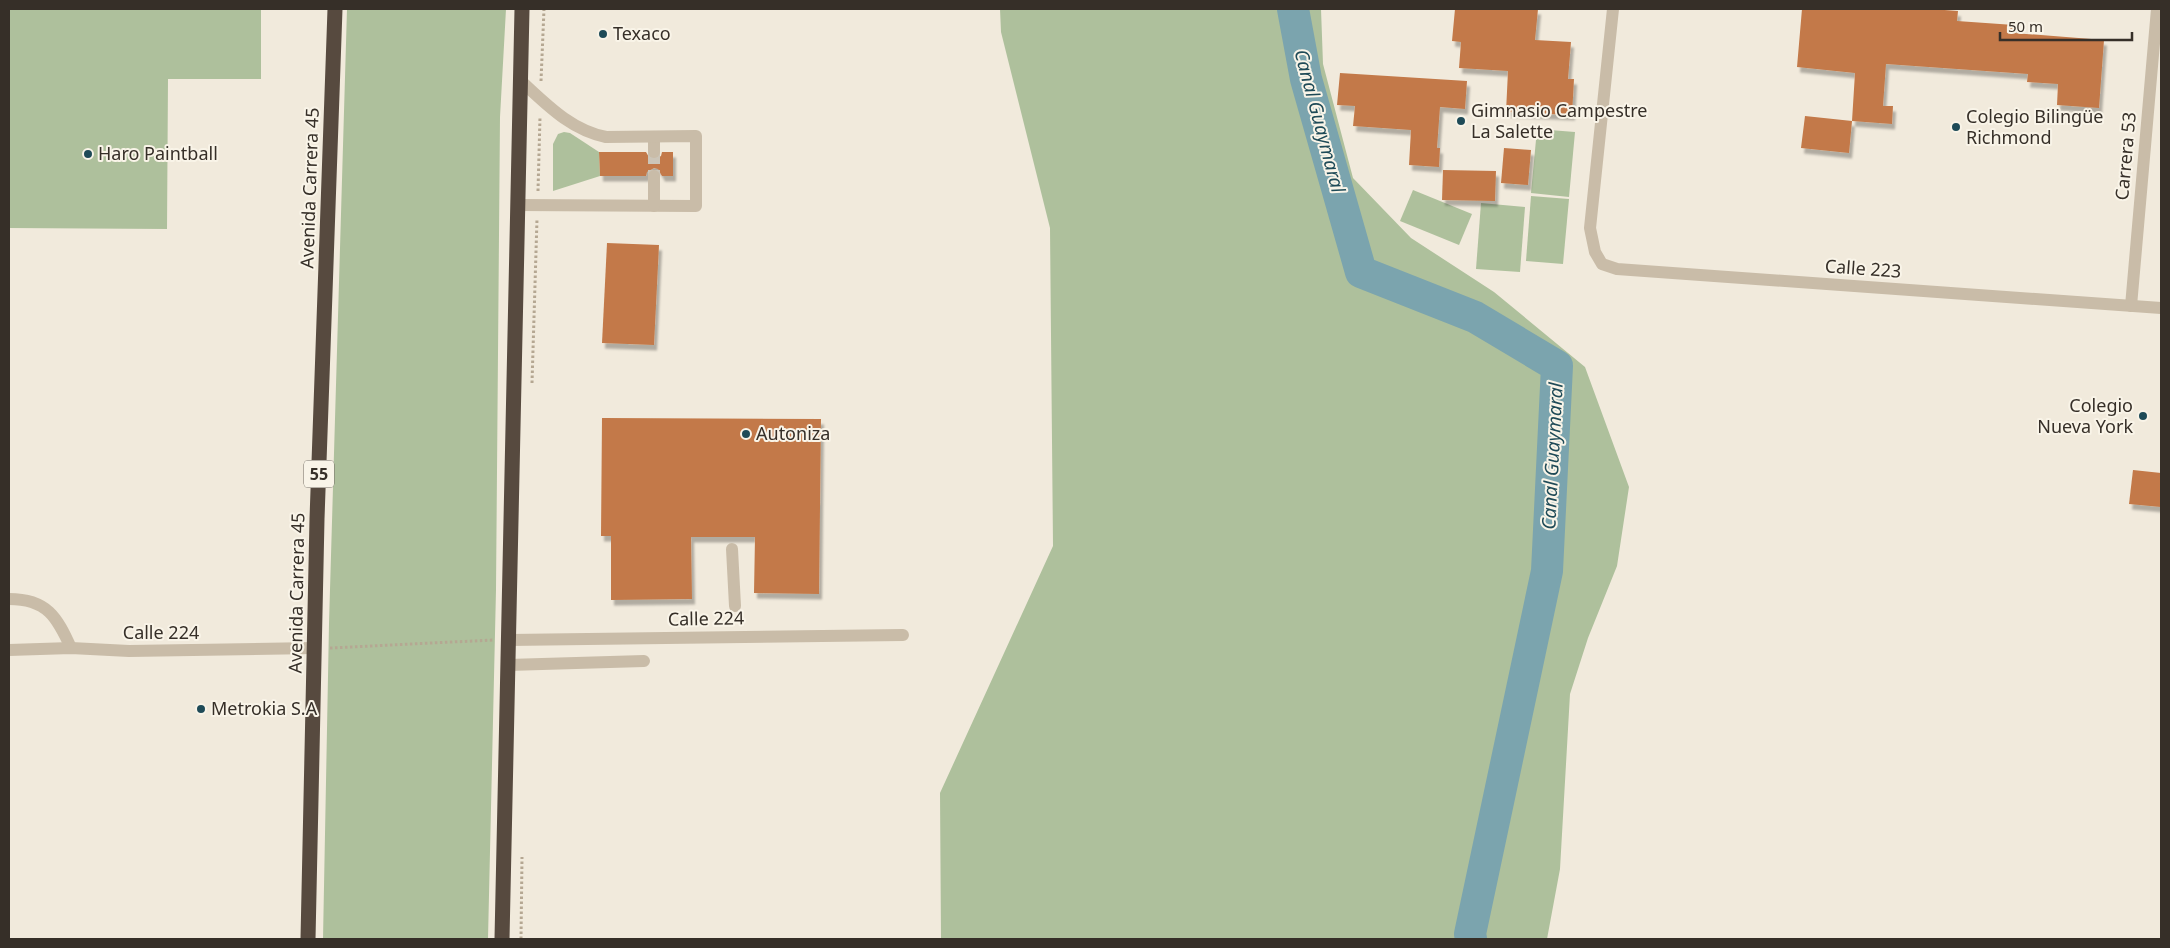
<svg xmlns="http://www.w3.org/2000/svg" width="2170" height="948" viewBox="0 0 2170 948" font-family="'Noto Sans',sans-serif">
	<defs>
		<filter id="shadow"><feDropShadow dx="3" dy="5.5" stdDeviation="1" flood-color="#0004"/></filter>
	</defs>
	<rect width="100%" height="100%" fill="#f1eadc"/>
	<g fill="#aec09c">
		<path d="M9,9H261V79H168L167,229L9,228Z"/>
		<path d="M347,9H506L500,117L496,590L488,939H323L329,624Z"/>
		<path d="M1000,9H1321L1323,64L1353,178L1411,238L1494,292L1585,367L1629,487L1617,566L1588,638L1570,694L1560,869L1547,939H941L940,793L1053,546L1050,228L1001,32Z"/>
		<path d="M1537,129L1575,132L1569,197L1531,193Z"/>
		<path d="M564,132L570,133L599,152L600,176L553,191V144L558,134Z"/>
		<path d="M1413,190L1472,214L1459,245L1400,221Z"/>
		<path d="M1531,196L1569,199L1563,264L1526,261Z"/>
		<path d="M1481,203L1525,207L1520,272L1476,269Z"/>
	</g>
	<g fill="none" stroke-linecap="round" stroke-linejoin="round">
		<path stroke="#7ba4ae" stroke-width="32" d="M1293,9L1306,79L1361,272L1475,317L1557,366L1547,571L1470,934L1471,939"/>
	</g>
	<g fill="#c37948" filter="url(#shadow)">
		<path d="M1455,9H1538L1535,40L1571,42L1568,79H1574L1572,115L1506,112L1508,71L1459,68L1461,42L1452,41Z"/>
		<path d="M1802,9H1931L1958,11L1957,21L2014,25V33L2104,40L2099,108L2057,105L2058,84L2027,82L2028,74L1886,64L1883,106H1893L1892,124L1852,121L1855,73L1797,67Z"/>
		<path d="M1340,73L1467,81L1465,109L1440,107L1437,148H1440L1439,167L1409,165L1411,130L1353,126L1355,106L1337,105Z"/>
		<path d="M1805,116L1852,121L1849,153L1801,148Z"/>
		<path d="M1504,148L1531,150L1528,185L1501,183Z"/>
		<path d="M599,152H646L650,159L654,160L661,156L662,152H673V176H662L658,169L654,168L647,172L646,176H600Z"/>
		<path d="M1443,170L1496,171L1495,201L1442,200Z"/>
		<path d="M607,243L659,245L654,345L602,343Z"/>
		<path d="M602,418L821,419L819,594L754,593L755,537H691L692,599L611,600V536H601Z"/>
		<path d="M2133,470L2161,473V507L2129,504Z"/>
	</g>
	<g fill="none" stroke-linecap="round" stroke-linejoin="round">
		<path stroke="#ccc5b8" stroke-width="12" stroke-dasharray="12 6" stroke-linecap="butt" d="M654,152V176"/>
		<g stroke="#b5a792" stroke-width="3" stroke-dasharray="2.5 2.5" stroke-linecap="butt">
			<path d="M541,81L544,9"/>
			<path d="M538,191L540,117"/>
			<path d="M532,383L537,219"/>
			<path d="M330,648L493,640"/>
			<path d="M521,939L522,857"/>
		</g>
		<g stroke="#c9bca8" stroke-width="12">
			<path d="M1613,9L1590,228L1595,252L1602,264L1617,269L2161,308"/>
			<path d="M654,137V152"/>
			<path d="M518,205L696,206V136L606,137C571,130 547,105 521,81"/>
			<path d="M654,206V176"/>
			<path d="M2131,306L2157,9"/>
			<path d="M732,549L735,606"/>
			<path d="M9,599C47,599 57,617 71,648"/>
			<path d="M509,640L903,635"/>
			<path d="M9,650L71,648L129,651L314,648"/>
			<path d="M508,665L644,661"/>
		</g>
		<g stroke="#574a3f" stroke-width="15">
			<path d="M308,939L317,519L335,9"/>
			<path d="M502,939L522,9"/>
		</g>
	</g>
	<g fill="#1e4a57" stroke="#f9f4e8" stroke-width="2">
		<circle cx="603" cy="34" r="5"/>
		<circle cx="1461" cy="121" r="5"/>
		<circle cx="1956" cy="127" r="5"/>
		<circle cx="88" cy="154" r="5"/>
		<circle cx="2143" cy="416" r="5"/>
		<circle cx="746" cy="434" r="5"/>
		<circle cx="201" cy="709" r="5"/>
	</g>
	<g text-anchor="middle" stroke-width="4" stroke-linejoin="round" paint-order="stroke">
		<rect fill="#f9f4e8" stroke="#706a62" stroke-width="1" x="304" y="460.5" width="30" height="27" rx="4"/>
		<g font-size="16" font-weight="bold" fill="#362f28">
			<text x="319" y="480">55</text>
		</g>
		<g font-size="18" fill="#362f28" stroke="#f9f4e8" text-anchor="start">
			<text x="613" y="40">Texaco</text>
			<text x="1471" y="117">Gimnasio Campestre<tspan x="1471" dy="21">La Salette</tspan></text>
			<text x="1966" y="123">Colegio Bilingüe<tspan x="1966" dy="21">Richmond</tspan></text>
			<text x="98" y="160">Haro Paintball</text>
			<text x="2133" y="412" text-anchor="end">Colegio<tspan x="2133" dy="21">Nueva York</tspan></text>
			<text x="756" y="440">Autoniza</text>
			<text x="211" y="715">Metrokia S.A</text>
		</g>
		<g font-size="18" fill="#362f28" stroke="#f9f4e8">
			<text transform="translate(2126 156) rotate(-85)" y="6">Carrera 53</text>
			<text transform="translate(310 188) rotate(-88)" y="6">Avenida Carrera 45</text>
			<text transform="translate(1863 269) rotate(4)" y="6">Calle 223</text>
			<text transform="translate(297 593) rotate(-89)" y="6">Avenida Carrera 45</text>
			<text transform="translate(706 619) rotate(-1)" y="6">Calle 224</text>
			<text x="161" y="639">Calle 224</text>
		</g>
		<g font-size="19" font-style="italic" fill="#1e4a57" stroke="#f9f4e8">
			<text transform="translate(1320 121) rotate(75)" y="7">Canal Guaymaral</text>
			<text transform="translate(1552 456) rotate(-87)" y="7">Canal Guaymaral</text>
		</g>
	</g>
	<rect width="2170" height="948" fill="none" stroke="#362f28" stroke-width="20"/>
	<path d="M2000 32v8h132v-8" fill="none" stroke="#362f28" stroke-width="2.5"/>
	<text x="2008" y="32" font-size="15" fill="#362f28" stroke="#f9f4e8" stroke-width="4" paint-order="stroke">50 m</text>
</svg>
